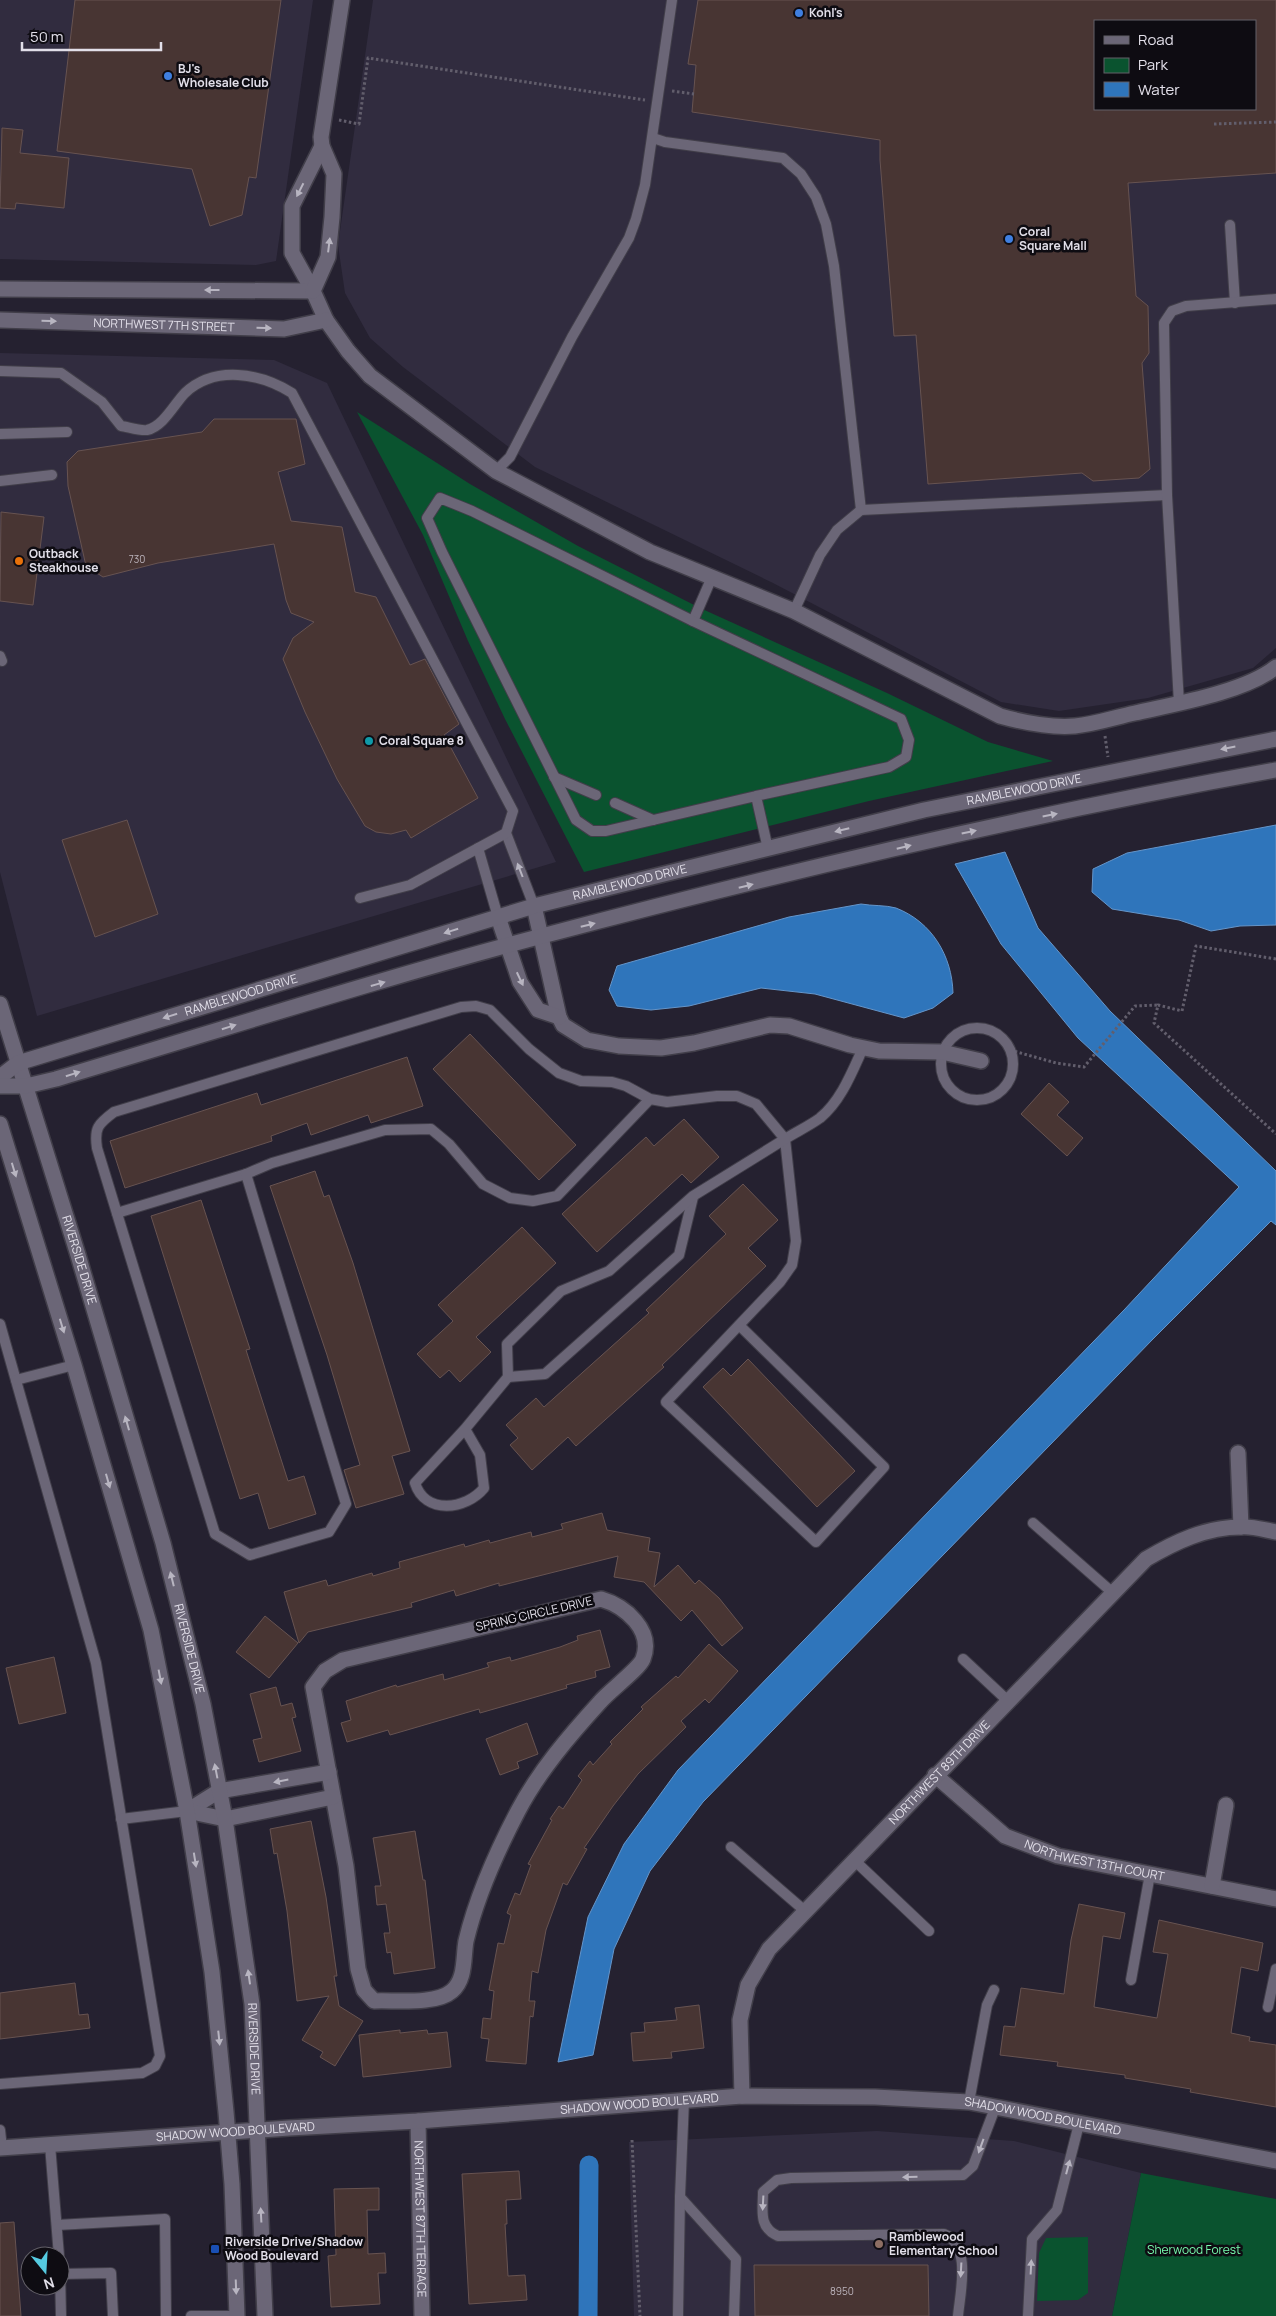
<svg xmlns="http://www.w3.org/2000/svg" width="1276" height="2316" viewBox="0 0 1276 2316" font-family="Manrope,sans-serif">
	<rect width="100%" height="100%" fill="#252130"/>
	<g fill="#312c3f" fill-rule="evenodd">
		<path d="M0,0H313L276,261L256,265L0,259Z"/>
		<path d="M373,0H1276V648L1253,668L1148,698L1059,711L1001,702L773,583L535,467L403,367L370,338L345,293L338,245ZM1095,21H1255V109H1095Z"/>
		<path d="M0,353L274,360L327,383L556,862L37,1016L0,872Z"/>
		<path d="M877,2131L1014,2141L1141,2173L1112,2316H634L629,2142Z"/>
	</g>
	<g fill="#0a532f">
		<path d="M357,412L470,484L578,546L700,608L887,693L988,742L1053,761L869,801L584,872L505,719L468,641L423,535Z"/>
		<path d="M1141,2173L1276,2199V2316H1112Z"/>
		<path d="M1088,2237V2293L1078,2300L1037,2301L1039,2253L1046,2238Z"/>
	</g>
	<g fill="#2f75bb" stroke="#6595c9">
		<path d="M1276,825V925L1240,926L1211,931L1179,920L1112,909L1092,892L1093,869L1127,853Z"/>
		<path d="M1005,852L1038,928L1110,1011L1276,1171V1225L1271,1221L1153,1339L703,1802L650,1871L614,1949L593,2055L558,2062L588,1917L624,1844L678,1770L1124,1310L1239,1187L1078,1038L1001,944L955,864Z"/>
		<path d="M861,904C872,906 886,905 896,908C932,922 952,956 953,993L933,1008L904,1018L815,994L761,988L689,1006L651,1010L617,1006L609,990L617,966L789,917Z"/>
	</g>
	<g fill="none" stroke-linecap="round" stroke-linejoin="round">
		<path stroke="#2f75bb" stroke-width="19" d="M588,2316L589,2165"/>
	</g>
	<g fill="#483533" stroke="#675351" fill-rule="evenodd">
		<path d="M75,0H281L256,178L249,177L242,215L210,226L192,169L57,151Z"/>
		<path d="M698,0H1276V173L1128,183L1136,296L1148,306L1149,353L1142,363L1150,469L1139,478L1093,481L1082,473L928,484L916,335L894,336L880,160V140L692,112L696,65L688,64ZM1095,21H1255V109H1095Z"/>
		<path d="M2,128L23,130L20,153L69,158L64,208L16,203L15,209L0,208Z"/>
		<path d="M214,419H296L305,464L278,472L291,521L342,527L355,592L376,597L410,665L425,659L459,724L444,735L478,798L411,838L406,830L391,834L376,832L365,826L337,779L305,712L283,659L293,638L314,622L291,613L286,600L274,544L158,563L103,577L86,566L68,486L67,462L78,451L202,432Z"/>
		<path d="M1,512L44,517L33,605L0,601Z"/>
		<path d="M127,820L158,914L95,937L62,840Z"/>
		<path d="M470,1034L576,1145L539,1180L433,1069Z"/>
		<path d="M407,1057L423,1106L371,1123L368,1115L311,1135L307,1123L271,1136L272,1141L125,1188L110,1141L257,1093L261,1105Z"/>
		<path d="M1049,1083L1069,1102L1057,1115L1083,1138L1067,1156L1021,1114Z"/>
		<path d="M684,1119L719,1157L691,1183L682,1174L597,1252L562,1214L646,1137L654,1146Z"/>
		<path d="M315,1171L324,1197L329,1195L353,1263L410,1451L392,1456L404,1494L356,1508L344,1470L360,1465L327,1355L270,1186Z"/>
		<path d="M743,1184L778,1220L748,1248L766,1266L662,1365L664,1367L576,1446L568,1437L532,1470L510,1445L518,1438L506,1425L536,1398L544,1407L649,1313L646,1310L726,1234L709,1216Z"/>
		<path d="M201,1200L250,1349L246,1350L288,1481L304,1476L316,1514L269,1529L258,1493L240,1499L151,1216Z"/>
		<path d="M522,1227L556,1263L476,1337L491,1352L460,1382L449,1370L440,1378L417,1354L453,1321L438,1305Z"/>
		<path d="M748,1359L855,1471L817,1507L703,1387L723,1368L731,1376Z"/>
		<path d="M602,1513L607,1530L650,1538L648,1551L660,1553L654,1587L678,1565L695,1584L699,1580L719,1598L743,1628L722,1646L692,1610L681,1621L644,1582L614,1577L618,1556L499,1586V1583L456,1596L454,1590L411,1603L412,1607L308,1632L299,1643L284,1592L326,1580L328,1586L372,1573L373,1576L400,1568L399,1562L464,1544L465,1547L489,1540L490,1543L531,1532L532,1537L563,1529L561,1524Z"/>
		<path d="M265,1616L298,1643L269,1678L236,1652Z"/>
		<path d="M600,1630L610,1667L595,1671L596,1677L566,1685L567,1688L480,1713L479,1709L390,1735L388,1730L347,1742L341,1723L351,1720L346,1701L396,1685L397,1687L443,1674L444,1680L489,1667L487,1663L510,1657L511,1661L560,1647L578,1640L577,1636Z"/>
		<path d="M709,1644L738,1671L709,1703L705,1699L681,1721L686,1727L638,1774L613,1806L584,1848L587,1849L567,1885L563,1883L546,1930L538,1973L532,1971L529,2001H535L533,2017L530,2016L526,2064L486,2061L489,2039L481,2038L483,2018L491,2019L494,1991L489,1990L498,1943L504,1944L511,1915L507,1913L515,1893L520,1895L531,1865L528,1864L552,1820L550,1819L559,1806L563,1809L582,1780L578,1776L590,1761L593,1765L612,1744L610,1742L643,1709L641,1707L676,1676L678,1678Z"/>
		<path d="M54,1657L66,1713L19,1724L6,1668Z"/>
		<path d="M276,1687L281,1706L292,1703L296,1717L292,1718L301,1751L259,1762L253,1740L262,1738L250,1694Z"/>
		<path d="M527,1723L538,1754L517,1762L519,1768L500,1775L486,1739Z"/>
		<path d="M311,1821L326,1897L337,1976H334L339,2006L363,2021L335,2066L320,2057L323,2052L302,2040L329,1996L297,2001L287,1911L277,1853L274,1854L270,1829Z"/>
		<path d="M415,1831L423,1880H425L435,1968L394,1974L391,1952L387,1953L384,1933H390L386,1904L377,1905L375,1886H381L373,1838Z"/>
		<path d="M1079,1904L1125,1913L1120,1939L1103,1936L1094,2007L1157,2018L1168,1954L1153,1952L1159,1920L1263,1943L1258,1971L1241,1967L1231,2033L1250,2037L1249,2041L1276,2045V2107L1190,2092L1191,2089L1125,2078V2075L1057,2066L1058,2062L1000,2055L1004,2026L1015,2027L1021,1988L1064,1994L1071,1940Z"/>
		<path d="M75,1983L79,2015L88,2014L90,2028L0,2039V1993Z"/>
		<path d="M699,2005L704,2048L671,2052L672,2058L633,2061L631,2033L645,2032L644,2023L677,2020L675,2008Z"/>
		<path d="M400,2030V2033L427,2030L428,2034L447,2032L451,2067L363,2077L359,2035Z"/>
		<path d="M519,2171L521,2199L506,2200L507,2224H505L508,2276L525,2275L527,2300L469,2304L462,2174Z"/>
		<path d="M379,2188V2210H367L368,2254L385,2253L386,2273H378L380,2304L331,2307L328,2256L336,2255L334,2189Z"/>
		<path d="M14,2222L21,2316H0V2223Z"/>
		<path d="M754,2265H928L929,2316H755Z"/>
	</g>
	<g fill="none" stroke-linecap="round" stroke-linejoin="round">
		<g stroke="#413e49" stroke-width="12">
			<g id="service">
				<path d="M653,138L665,142L783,158L801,174L816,197L826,224L834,266L861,510"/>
				<path d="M1230,225L1235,303"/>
				<path d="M0,371L61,373L102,402L121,426C128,427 140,431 147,430C163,427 175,403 185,393C215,365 260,373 292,393L513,811L506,833L534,906"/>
				<path d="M0,434L67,432"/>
				<path d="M496,471L510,457L572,337L629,238L636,219L645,185L672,0"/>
				<path d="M0,481L52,475"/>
				<path d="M794,611L820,555L837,530L861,510L1167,495"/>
				<path d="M693,621L712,577"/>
				<path d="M0,656L2,661"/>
				<path d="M1179,703L1167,495L1164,323L1172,311L1186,306L1276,299"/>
				<path d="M554,777L596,795"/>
				<path d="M756,796L889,767L906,757L909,740L901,719L693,621L472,511L440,498L427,518L442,552L576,820L592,831H606L756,796L768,849"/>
				<path d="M615,803L653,820"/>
				<path d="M478,848L498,917"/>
				<path d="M360,898L410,885L506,833"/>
				<circle cx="977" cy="1064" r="36"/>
				<path d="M117,1213L246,1174"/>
				<path d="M0,1324L96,1663L160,2056L155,2066L142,2073L0,2084"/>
				<path d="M739,1325L884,1467L816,1542L666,1402L780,1282L792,1265L796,1241L785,1139C796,1132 809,1126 820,1118C841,1101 852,1072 863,1048"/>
				<path d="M508,1377L545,1374L679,1255L693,1197"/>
				<path d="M16,1380L74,1365"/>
				<path d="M465,1429L480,1455L484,1488C466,1510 425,1515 415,1483L465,1429L508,1377L507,1344L561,1291L609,1271L693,1196L785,1139L756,1104L737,1096H717L667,1102L650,1099L626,1086L612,1082L581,1081L559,1073L529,1049L490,1010L476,1006L461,1007L114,1112C98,1124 94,1128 97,1148L215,1534L250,1555L329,1532L346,1504L246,1174L272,1163L385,1130L431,1129L449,1144L483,1184L510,1198L533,1201L557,1196L650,1099"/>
				<path d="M1033,1523L1113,1593"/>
				<path d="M963,1659L1008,1701"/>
				<path d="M121,1819L187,1811"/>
				<path d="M731,1847L805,1911"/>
				<path d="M854,1860L929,1931"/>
				<path d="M1131,1980L1150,1874"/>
				<path d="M1268,2007L1276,1969"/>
				<path d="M969,2102L987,2005L994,1990"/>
				<path d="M0,2130L2,2148"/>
				<path d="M50,2145L59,2256"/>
				<path d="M680,2197L736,2259L734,2316"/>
				<path d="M57,2225L165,2219L166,2316"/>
				<path d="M60,2272L61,2316"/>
				<path d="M60,2274L111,2273L113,2316"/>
				<path d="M191,2316H237"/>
				<path d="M678,2316L680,2197L684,2100"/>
				<path d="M958,2316C960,2293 972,2245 944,2234L778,2236C758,2227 763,2210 763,2192L777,2180L791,2178L963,2175L973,2166L995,2108"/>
				<path d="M1028,2316L1032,2239L1057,2210L1079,2124"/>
			</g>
		</g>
		<g stroke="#413e49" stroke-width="18">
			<g id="minor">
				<path d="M322,146L292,206V253L313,291L326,320L348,351L370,376L496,471L650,552L794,611L1000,716C1025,723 1050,728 1075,726C1096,724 1116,717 1135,713C1175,704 1245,692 1276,667"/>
				<path d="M0,289L313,291"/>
				<path d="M313,291L328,257L332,217L334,174L322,146L321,137L342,0"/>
				<path id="s1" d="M0,320L284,329L326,320"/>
				<path d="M534,906L559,1017L563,1025L587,1040L619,1046L661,1048L694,1043L770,1025L789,1026L850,1045L879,1051L942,1052L981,1061"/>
				<path d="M498,917L520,982L538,1010L559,1017"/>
				<path d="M1238,1453L1241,1527"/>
				<path d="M601,1599C625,1606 654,1630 643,1659C639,1669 608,1692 600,1702C570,1735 539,1771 518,1811C496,1853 477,1895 466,1941C463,1958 466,1979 452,1991C436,2005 395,2000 374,2001L364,1990L358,1969L346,1866L313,1687L325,1671L343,1660Z"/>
				<path id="s2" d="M935,1775L1005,1836L1058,1856L1276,1899"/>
				<path d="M187,1811L219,1791L329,1772"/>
				<path d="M187,1811L225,1819L333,1797"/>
				<path d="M1212,1886L1226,1805"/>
				<path id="s3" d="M742,2096L740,2020L748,1985L769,1949L1146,1559C1175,1542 1206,1527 1241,1527C1252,1526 1265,1530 1276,1532"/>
				<path id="s4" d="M418,2121L422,2316"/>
				<path id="s5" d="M0,2148L289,2128L418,2121L742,2096L875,2097L969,2102L1276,2161"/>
			</g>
		</g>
		<g stroke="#413e49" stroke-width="18">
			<g id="tertiary">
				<path id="s6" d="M0,1004L78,1255L163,1543L203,1704L225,1819L252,2004L265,2316"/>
				<path id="s7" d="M0,1077L18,1063L534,906L924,810L1276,739"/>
				<path d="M0,1086H26L56,1079C218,1031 379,979 542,936C784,872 1030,814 1276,770"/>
				<path d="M0,1124L74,1365L151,1630L187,1811L212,1972L226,2112L232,2184L237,2316"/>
			</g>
		</g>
		<g stroke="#625e6c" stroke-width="3" stroke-dasharray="2.5 2.5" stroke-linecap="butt">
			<path d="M672,91L694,94"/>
			<path d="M339,120L359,124L368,58L645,100"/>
			<path d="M1214,124L1276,122"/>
			<path d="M1105,736L1108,757"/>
			<path d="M1276,959L1196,946L1182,1011L1158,1005L1154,1023L1276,1134"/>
			<path d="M1010,1050L1056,1063L1084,1067L1135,1006L1158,1005"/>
			<path d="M632,2140L640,2316"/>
		</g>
		<use href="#service" stroke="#6b6677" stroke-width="10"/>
		<use href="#minor" stroke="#6b6677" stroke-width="15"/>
		<use href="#tertiary" stroke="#6b6677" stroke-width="15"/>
	</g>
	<defs><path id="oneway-solid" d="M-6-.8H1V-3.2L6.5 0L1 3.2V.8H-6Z" transform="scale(1.25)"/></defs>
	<g fill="#b8b5c1">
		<use href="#oneway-solid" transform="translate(300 190) rotate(117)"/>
		<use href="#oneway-solid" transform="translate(329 245) rotate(-83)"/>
		<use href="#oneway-solid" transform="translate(212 290) rotate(-180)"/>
		<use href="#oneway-solid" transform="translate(49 321) rotate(2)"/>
		<use href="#oneway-solid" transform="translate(264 328) rotate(2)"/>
		<use href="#oneway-solid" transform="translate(1228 748) rotate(169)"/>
		<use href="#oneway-solid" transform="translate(1050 815) rotate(-11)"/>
		<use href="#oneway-solid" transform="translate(842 830) rotate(166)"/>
		<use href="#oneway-solid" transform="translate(969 832) rotate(-12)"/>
		<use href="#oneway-solid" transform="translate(904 847) rotate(-14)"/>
		<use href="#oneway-solid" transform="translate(520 870) rotate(-111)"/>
		<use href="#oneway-solid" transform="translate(746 886) rotate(-14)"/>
		<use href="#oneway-solid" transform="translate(588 925) rotate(-14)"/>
		<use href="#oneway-solid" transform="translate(451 931) rotate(163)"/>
		<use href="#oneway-solid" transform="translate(520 979) rotate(65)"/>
		<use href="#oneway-solid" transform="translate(378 984) rotate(-16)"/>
		<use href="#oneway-solid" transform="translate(170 1016) rotate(163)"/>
		<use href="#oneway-solid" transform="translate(229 1027) rotate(-17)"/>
		<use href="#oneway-solid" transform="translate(73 1074) rotate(-17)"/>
		<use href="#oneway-solid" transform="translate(14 1170) rotate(73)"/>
		<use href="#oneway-solid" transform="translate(62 1326) rotate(73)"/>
		<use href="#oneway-solid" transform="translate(127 1423) rotate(-106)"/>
		<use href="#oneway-solid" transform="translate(108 1481) rotate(74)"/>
		<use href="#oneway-solid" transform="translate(172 1579) rotate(-104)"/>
		<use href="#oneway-solid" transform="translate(160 1677) rotate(79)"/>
		<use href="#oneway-solid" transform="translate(216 1771) rotate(-101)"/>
		<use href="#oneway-solid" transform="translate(281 1781) rotate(169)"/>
		<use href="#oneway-solid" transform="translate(195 1860) rotate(81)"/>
		<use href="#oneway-solid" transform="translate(249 1977) rotate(-98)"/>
		<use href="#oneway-solid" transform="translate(219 2038) rotate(84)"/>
		<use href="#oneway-solid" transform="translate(981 2146) rotate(110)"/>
		<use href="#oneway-solid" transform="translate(1068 2167) rotate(-75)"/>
		<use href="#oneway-solid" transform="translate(910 2177) rotate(179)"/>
		<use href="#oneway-solid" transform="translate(763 2203) rotate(93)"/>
		<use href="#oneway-solid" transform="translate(261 2215) rotate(-93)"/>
		<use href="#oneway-solid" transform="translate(1031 2267) rotate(-87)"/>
		<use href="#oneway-solid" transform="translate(961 2270) rotate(93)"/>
		<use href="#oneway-solid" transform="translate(236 2287) rotate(88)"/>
	</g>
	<g fill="#3f7fe0" stroke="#0e0c12" stroke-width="2">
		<circle cx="799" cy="13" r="5"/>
		<circle cx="168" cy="76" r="5"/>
		<circle cx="1009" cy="239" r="5"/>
	</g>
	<circle fill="#e8710a" stroke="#0e0c12" stroke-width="2" cx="19" cy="561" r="5"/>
	<circle fill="#0f9aa8" stroke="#0e0c12" stroke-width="2" cx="369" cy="741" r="5"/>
	<circle fill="#8d6e63" stroke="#0e0c12" stroke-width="2" cx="879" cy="2244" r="5"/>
	<rect fill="#1a4fb4" stroke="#0e0c12" stroke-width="2" x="210" y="2244" width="10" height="10" rx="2.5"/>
	<g text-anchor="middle" stroke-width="5" stroke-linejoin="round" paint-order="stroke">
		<g font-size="10" fill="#bcb4bc">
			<text x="137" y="563">730</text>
			<text x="842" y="2295">8950</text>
		</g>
		<g font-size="12" font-weight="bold" fill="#e2dfe9" stroke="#0e0c12" text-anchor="start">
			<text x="809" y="17">Kohl's</text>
			<text x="178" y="73">BJ's<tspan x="178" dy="14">Wholesale Club</tspan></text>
			<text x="1019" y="236">Coral<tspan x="1019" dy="14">Square Mall</tspan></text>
			<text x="29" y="558">Outback<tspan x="29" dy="14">Steakhouse</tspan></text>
			<text x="379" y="745">Coral Square 8</text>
			<text x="889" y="2241">Ramblewood<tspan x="889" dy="14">Elementary School</tspan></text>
			<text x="225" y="2246">Riverside Drive/Shadow<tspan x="225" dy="14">Wood Boulevard</tspan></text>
		</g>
		<g font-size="12" fill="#e2dfe9" stroke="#0e0c12">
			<text dy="4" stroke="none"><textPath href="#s1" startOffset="164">NORTHWEST 7TH STREET</textPath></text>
			<text dy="4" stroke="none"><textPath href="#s7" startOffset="1066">RAMBLEWOOD DRIVE</textPath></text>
			<text dy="4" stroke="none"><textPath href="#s7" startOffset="661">RAMBLEWOOD DRIVE</textPath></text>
			<text dy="4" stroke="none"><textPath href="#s7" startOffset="256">RAMBLEWOOD DRIVE</textPath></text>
			<text dy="4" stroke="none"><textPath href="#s6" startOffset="268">RIVERSIDE DRIVE</textPath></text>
			<text transform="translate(534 1614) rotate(-13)" y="4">SPRING CIRCLE DRIVE</text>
			<text dy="4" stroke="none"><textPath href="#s6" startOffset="672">RIVERSIDE DRIVE</textPath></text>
			<text dy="4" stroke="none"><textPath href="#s3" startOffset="399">NORTHWEST 89TH DRIVE</textPath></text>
			<text dy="4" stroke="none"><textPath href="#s2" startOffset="186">NORTHWEST 13TH COURT</textPath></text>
			<text dy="4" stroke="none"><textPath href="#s6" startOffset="1078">RIVERSIDE DRIVE</textPath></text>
			<text dy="4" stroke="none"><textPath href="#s5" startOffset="641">SHADOW WOOD BOULEVARD</textPath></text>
			<text dy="4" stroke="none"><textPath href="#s5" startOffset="1046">SHADOW WOOD BOULEVARD</textPath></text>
			<text dy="4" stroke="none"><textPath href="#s5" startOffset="236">SHADOW WOOD BOULEVARD</textPath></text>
			<text dy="4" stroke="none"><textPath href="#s4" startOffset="98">NORTHWEST 87TH TERRACE</textPath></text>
		</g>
		<g font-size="12" fill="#77faad" stroke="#0e0c12">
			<text x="1194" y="2254">Sherwood Forest</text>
		</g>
	</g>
	<rect x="1094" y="20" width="162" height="90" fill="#0e0c12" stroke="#636068"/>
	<rect x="1104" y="36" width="25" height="8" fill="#6b6677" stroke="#636068"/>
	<text x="1138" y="45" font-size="15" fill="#e2dfe9">Road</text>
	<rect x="1104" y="58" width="25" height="15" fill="#0a532f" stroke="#636068"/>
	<text x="1138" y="70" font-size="15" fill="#e2dfe9">Park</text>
	<rect x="1104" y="82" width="25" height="15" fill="#2f75bb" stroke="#636068"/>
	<text x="1138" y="95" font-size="15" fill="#e2dfe9">Water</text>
	<g transform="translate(45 2271) rotate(162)"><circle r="24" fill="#0e0c12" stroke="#636068"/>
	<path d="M0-4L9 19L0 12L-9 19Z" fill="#55cae0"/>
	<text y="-8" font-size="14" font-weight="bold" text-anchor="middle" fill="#e2dfe9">N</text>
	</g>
	<path d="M22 42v8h139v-8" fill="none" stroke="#e2dfe9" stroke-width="2.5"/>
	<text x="30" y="42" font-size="15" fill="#e2dfe9" stroke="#0e0c12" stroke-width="4" paint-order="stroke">50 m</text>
</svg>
